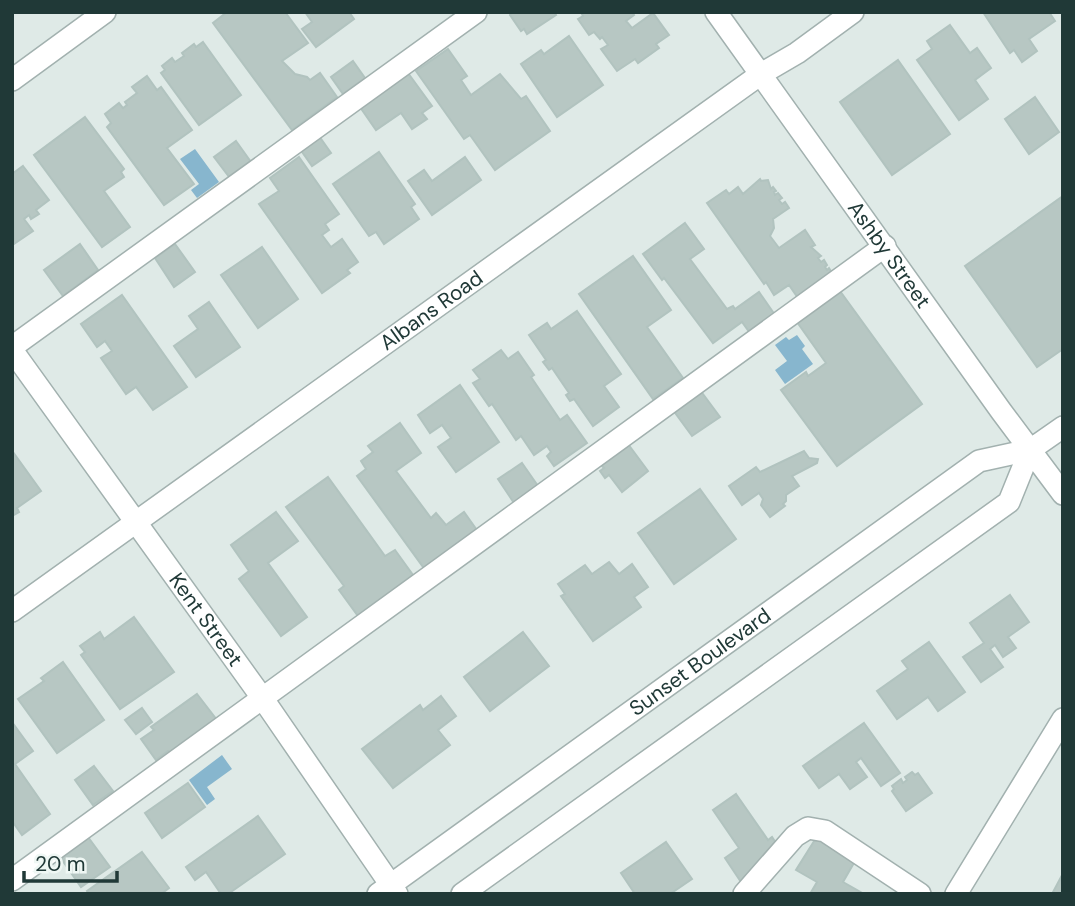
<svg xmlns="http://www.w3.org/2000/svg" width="1075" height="906" viewBox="0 0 1075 906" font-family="'DM Sans',sans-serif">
	<rect width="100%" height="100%" fill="#dfeae7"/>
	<g fill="#87b6ce">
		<path d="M195,149L219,182L197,198L191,190L199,184L180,159Z"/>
		<path d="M797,335L805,346L802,349L813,364L785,384L775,370L787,361L775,345L786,337L789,340Z"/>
		<path d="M222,755L232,769L207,787L215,799L207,805L189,780Z"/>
	</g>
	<g fill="#b7c7c3" stroke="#b1c3bf" stroke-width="2">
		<path d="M227,12H285L308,43L282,61L295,74L307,77L310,80L320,73L337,97L292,130L213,23Z"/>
		<path d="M305,12H349L354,19L316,47L302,29L312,22Z"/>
		<path d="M554,12L556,15L527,34L524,29L521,31L510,15L512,12Z"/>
		<path d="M581,12H632L634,15L626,21L632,28L653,13L669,35L656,44L659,48L638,63L635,59L617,71L601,49L608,45L602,37L600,39L594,32L589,35L578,19L583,16Z"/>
		<path d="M983,12H1049L1055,21L1029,39L1037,51L1022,62L1014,50L1010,53Z"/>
		<path d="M950,25L970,53L977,48L991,68L975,80L988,99L959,120L917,60L932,49L927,41Z"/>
		<path d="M569,36L603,85L557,117L521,64L541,50L544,54Z"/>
		<path d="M203,42L241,95L199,125L161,73L165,70L162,66L172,58L175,62L184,56L182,53L194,44L196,47Z"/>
		<path d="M448,49L467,76L461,80L471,95L500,74L521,99L526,96L550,131L495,170L470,135L464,139L416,71Z"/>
		<path d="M898,60L950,134L892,175L840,102Z"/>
		<path d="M353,61L365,78L343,94L331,77Z"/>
		<path d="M408,73L432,106L422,113L427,119L412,129L401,113L376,130L360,107Z"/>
		<path d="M147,76L157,90L161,87L192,130L167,148L194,184L164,205L107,127L111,123L105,114L119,103L123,108L127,105L125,102L137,93L132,87Z"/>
		<path d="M1035,97L1059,132L1029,154L1005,119Z"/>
		<path d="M85,117L124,169L121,172L124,177L104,191L130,227L102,247L34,155Z"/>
		<path d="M319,136L331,153L312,166L300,149Z"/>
		<path d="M236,141L251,162L230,178L214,157Z"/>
		<path d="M379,152L415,204L411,207L419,219L384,244L376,232L369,236L333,184Z"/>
		<path d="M299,157L339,214L325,224L329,230L322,235L331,247L342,239L358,262L347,270L350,273L322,293L259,204L279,191L270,178Z"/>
		<path d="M465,157L481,180L432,215L408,181L424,170L432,181Z"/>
		<path d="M23,166L49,200L36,210L39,214L31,219L29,215L24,219L33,231L14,244L12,174Z"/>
		<path d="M760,179L761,181L768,180L771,189L773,187L776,191L774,192L775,195L778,193L782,198L779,200L782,204L785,202L789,208L773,219L774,228L770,236L779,248L805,230L815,245L811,247L821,256L818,258L821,262L824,260L827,265L825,267L827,270L829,268L832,273L798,298L789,285L774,295L766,282L764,284L707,203L726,190L729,194L738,187L743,194Z"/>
		<path d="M1063,196V349L1037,367L965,266Z"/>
		<path d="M685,223L704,249L690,259L727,309L733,306L735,309L759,292L775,315L750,333L742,322L713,343L664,278L662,280L643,254Z"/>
		<path d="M80,244L98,270L63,296L44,270Z"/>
		<path d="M175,244L195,272L174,287L155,258Z"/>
		<path d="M262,247L298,299L258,328L221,275Z"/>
		<path d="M633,256L671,310L647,327L683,378L653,399L579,294Z"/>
		<path d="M840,291L922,404L837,466L781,390L806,372L808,376L826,363L797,322Z"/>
		<path d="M122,295L187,387L153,410L136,387L126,394L101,358L112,351L105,341L97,347L81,324Z"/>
		<path d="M209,302L240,347L196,377L174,346L198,329L189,316Z"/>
		<path d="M577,311L621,374L604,386L619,407L593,426L574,399L570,401L566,395L569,393L552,368L549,370L543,362L546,360L529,335L547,323L551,329Z"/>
		<path d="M501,350L508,359L518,352L534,375L531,377L560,420L567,415L587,443L554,466L547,456L551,452L547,446L534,455L521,436L516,440L492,404L489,406L473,383L480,379L473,370Z"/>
		<path d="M460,385L499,442L456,472L438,447L451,438L442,425L430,433L418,415Z"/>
		<path d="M700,390L720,417L692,436L673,410Z"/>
		<path d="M400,423L421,453L396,471L431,518L436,513L446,525L464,512L479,533L426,571L357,476L366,469L361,461L373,452L368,446Z"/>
		<path d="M628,444L648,471L622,492L609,475L605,478L600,471L604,468L601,465Z"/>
		<path d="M804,451L809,458L818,459L817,463L792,476L799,486L786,495V501L783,504L785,506L770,517L761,505L763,499L759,493L742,505L729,486L756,467L760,472Z"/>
		<path d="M13,452L41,491L17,508L19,512L12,516Z"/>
		<path d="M522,463L538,486L514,503L498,479Z"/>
		<path d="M328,477L385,556L395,550L413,575L358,616L339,590L344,586L286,507Z"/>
		<path d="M700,489L736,539L674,584L638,533Z"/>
		<path d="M276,512L298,541L268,563L307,617L281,636L239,579L249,571L231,545Z"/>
		<path d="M609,562L619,574L632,564L648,587L634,597L641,607L593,641L561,596L565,594L558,584L585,565L592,574Z"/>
		<path d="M1010,595L1029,622L1008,637L1016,648L1003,657L995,645L990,649L1003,667L981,682L963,657L984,643L970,623Z"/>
		<path d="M134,617L174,672L120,709L81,655L85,652L80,646L100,632L104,639Z"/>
		<path d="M523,632L549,666L490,711L464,677Z"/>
		<path d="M929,642L965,692L938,711L928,697L897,719L877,691L908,669L902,661Z"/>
		<path d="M63,662L104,720L57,753L18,699L44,681L41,678Z"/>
		<path d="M197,694L217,720L170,753L168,751L156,760L141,739L154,730L151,727Z"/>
		<path d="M441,696L456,716L438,730L450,745L393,788L362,749L420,705L423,710Z"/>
		<path d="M142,708L152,722L136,734L125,720Z"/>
		<path d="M12,722L33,751L15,764L50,814L22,835L12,821Z"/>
		<path d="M864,723L900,773L881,786L861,758L856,762L867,777L850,789L839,774L819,788L803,766Z"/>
		<path d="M94,766L113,791L93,805L75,780Z"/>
		<path d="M912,772L915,775L918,773L932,793L906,811L892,791L894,789L892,786L901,779L903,783L907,780L905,777Z"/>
		<path d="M188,783L205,807L162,838L145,813Z"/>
		<path d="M736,794L768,840L772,837L780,849L741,882L725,858L739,848L713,810Z"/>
		<path d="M258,816L285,854L228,894H221L206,872L195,880L186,867Z"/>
		<path d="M88,837L110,867L81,887L60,857Z"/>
		<path d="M816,838L855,861L843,882L864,894H810L817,882L796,870Z"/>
		<path d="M666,842L692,879L670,894H635L621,873Z"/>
		<path d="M142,852L169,888L161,894H89L87,891Z"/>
		<path d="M1061,877L1063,894H1052Z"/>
	</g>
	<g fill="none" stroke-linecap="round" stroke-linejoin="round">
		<g stroke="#a2b1af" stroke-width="24">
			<g id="minor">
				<path id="s1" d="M716,12L1001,411L1063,494"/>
				<path d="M12,80L105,12"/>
				<path d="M12,347L476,12"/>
				<path id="s2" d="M12,350L263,699L397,894"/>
				<path id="s3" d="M12,611L761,74L797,53L853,12"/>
				<path d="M12,880L885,246"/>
				<path id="s4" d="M378,894L979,461L1030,450L1063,427"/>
				<path d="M462,894L1009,502L1030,450"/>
				<path d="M744,894L795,836L808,828L825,831L920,894"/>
				<path d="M956,894L1063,719"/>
			</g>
		</g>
		<use href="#minor" stroke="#fff" stroke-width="21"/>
	</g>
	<g text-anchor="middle" stroke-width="7" stroke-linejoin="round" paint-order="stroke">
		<g font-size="21" fill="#203937" stroke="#eff7f4">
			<text dy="7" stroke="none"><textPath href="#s1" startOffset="298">Ashby Street</textPath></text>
			<text dy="7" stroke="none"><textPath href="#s3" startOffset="516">Albans Road</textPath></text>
			<text dy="7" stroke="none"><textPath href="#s2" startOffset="332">Kent Street</textPath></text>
			<text dy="7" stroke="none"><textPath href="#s4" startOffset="397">Sunset Boulevard</textPath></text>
		</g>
	</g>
	<rect width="1075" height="906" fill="none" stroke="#203937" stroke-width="28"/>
	<path d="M24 871v10h93v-10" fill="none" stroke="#203937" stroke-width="3.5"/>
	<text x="35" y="871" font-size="21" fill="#203937" stroke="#eff7f4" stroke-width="5" paint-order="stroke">20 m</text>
</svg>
